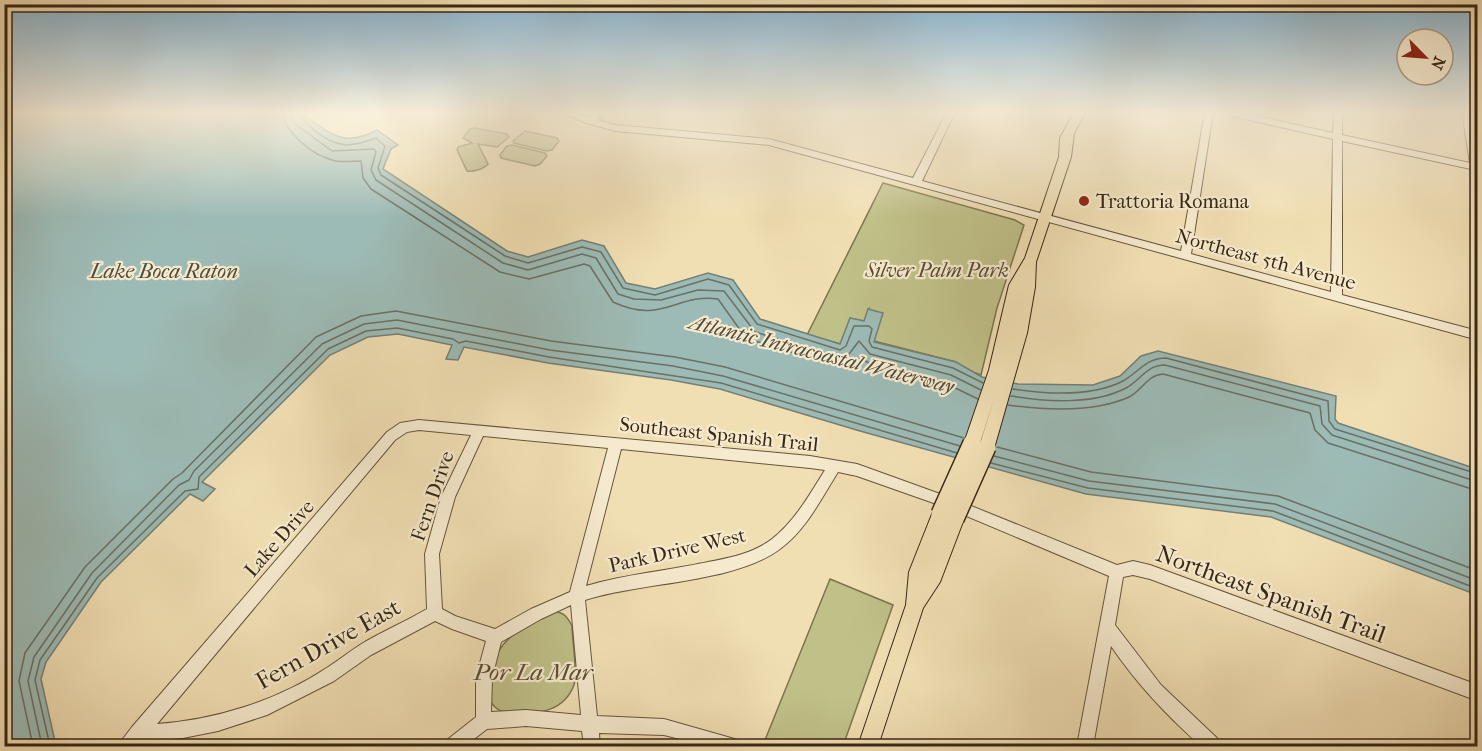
<svg xmlns="http://www.w3.org/2000/svg" width="1482" height="751" viewBox="0 0 1482 751" font-family="'IM FELL French Canon',serif">
	<rect width="100%" height="100%" fill="#f1dfb4"/>
	<filter id="stains"><feTurbulence type="fractalNoise" baseFrequency=".00333" numOctaves="4"/><feColorMatrix values="0 0 0 0 .2 0 0 0 0 .09 0 0 0 0 .02 0 0 0 .5 -.17"/></filter>
	<radialGradient id="worn" r=".72"><stop offset=".6" stop-color="#630" stop-opacity="0"/><stop offset="1" stop-color="#630" stop-opacity=".3"/></radialGradient>
	<g fill="#c0c089" stroke="#7c744e" stroke-width="1.5">
		<path d="M475,128L507,134L509,137L497,147L478,144L488,164C484,169 473,172 467,171L457,150L458,147L472,143L463,138L470,129Z"/>
		<path d="M525,131L557,138L559,141L552,150L547,151L514,143L513,141Z"/>
		<path d="M512,145L545,153L547,156L540,164L535,166L501,158L500,155L507,146Z"/>
		<path d="M883,183L1015,220L1024,225L997,308L981,375L967,370L956,362L874,341L869,309L864,321L850,318L841,344L807,335Z"/>
		<path d="M830,579L893,605L843,746H779L765,740Z"/>
		<path d="M555,612C564,612 568,618 572,626C572,640 578,672 574,685C564,711 540,714 516,713C510,713 500,712 495,707C488,701 490,693 490,685C490,643 519,627 555,612Z"/>
	</g>
	<path fill="#9dbbb6" stroke="#748075" stroke-width="1.5" d="M4,112H300C329,132 342,149 377,130L398,145L391,149L383,169L507,251L528,257L582,240L604,246L626,283L655,289L708,273L733,280L760,319L840,344L850,318L864,321L868,309L883,313L874,342L956,362L982,377L1018,384L1093,385L1120,376L1141,356L1158,351L1336,396L1335,419L1338,423L1477,469V595L1271,517L1086,494L860,431L720,389L671,380L548,363L464,347L458,360L446,359L452,345L398,334L368,337L330,355L202,482L215,489L203,501L190,494L101,582L46,662L41,679L56,746H5Z"/>
	<g fill="none" stroke-linecap="round" stroke-linejoin="round">
		<g stroke="#6a7165" stroke-width="1.5">
			<path d="M281,112C287,134 311,154 332,160C341,163 351,161 361,161L363,178L371,189L500,272L529,279L584,264L590,266L613,302C662,325 677,293 718,299L743,334L752,340L837,366L847,365L860,358L869,363L947,384L978,399"/>
			<path d="M290,112L295,124L332,151L374,149L376,152L371,170L376,180L503,263L528,270L582,254L596,258L618,294L634,299L661,300L698,290L724,291L755,332L838,357L849,354L859,341L870,354L951,375L981,390"/>
			<path d="M298,112C302,119 308,125 314,130C336,148 350,148 376,138L385,146L378,168L381,175L505,256L528,263L582,247L601,252L623,288L655,295L708,279L729,285L757,324L840,350L846,346L854,326H869L872,329L869,341L872,347L953,368L983,383"/>
			<path d="M1013,389C1046,394 1092,397 1123,381C1139,372 1146,358 1166,358L1328,401L1329,421L1335,429L1478,474"/>
			<path d="M1011,396C1046,402 1094,405 1126,388C1141,380 1146,365 1165,365L1320,406L1322,424L1332,435L1478,482"/>
			<path d="M1008,405C1045,410 1094,413 1129,397C1142,391 1147,375 1163,374L1310,413L1315,430L1328,443L1478,491"/>
			<path d="M997,447L1091,472L1278,496L1478,571"/>
			<path d="M994,456L1089,481L1275,504L1478,581"/>
			<path d="M991,463L1088,488L1273,511L1478,589"/>
			<path d="M33,746L19,681L25,653L85,567L173,479L182,473L316,337L361,316L396,311L551,341L675,357L725,367L964,438"/>
			<path d="M42,746L28,681L34,657L92,573L179,485L189,480L194,471L322,344L364,324L397,320L550,350L673,366L723,376L960,446"/>
			<path d="M50,746L35,680L40,660L97,578L185,491L198,489L199,477L328,349L366,331L397,328L453,339L459,343L466,341L549,357L721,383L957,453"/>
		</g>
		<g stroke="#66553c" stroke-width="2">
			<g id="minor">
				<path d="M560,112H573L589,117L596,112H606L598,120L616,125L769,139L913,178L947,112H955L922,181L1181,251L1205,112H1213L1191,254L1331,292L1333,139L1227,115L1223,112H1239L1333,133L1334,112H1342V135L1470,163L1462,112H1470L1478,152V185L1473,182L1471,169L1342,141V295L1478,331V340L769,145L615,131L587,123Z"/>
				<path d="M419,420L810,456L857,464L954,499L1117,565L1133,561L1150,565L1478,685V701L1150,579L1133,575L1123,577L1115,625L1161,685L1219,740L1221,746H1201C1168,717 1136,683 1111,646L1093,746H1077L1109,576L945,507L857,476L838,472C821,499 806,530 780,549C735,583 641,582 585,600L597,716L664,719L731,738L737,740L739,746H708L664,735L599,733L600,746H584L582,731L526,726L487,729L465,746H445L447,740L476,717V678L486,641L452,629L435,621L371,655L334,681L267,715L218,731L183,738L143,741L138,746H120L122,740L132,727L387,432L400,423ZM419,430L471,435L441,497L425,554L427,609C406,621 384,631 363,643C350,651 338,661 325,669C276,701 215,720 157,724L395,440L407,432ZM483,436L608,448L570,592L531,609L495,629L455,616L442,609L439,554L455,497ZM621,449L810,468L825,470C810,494 795,521 772,539C754,553 730,558 708,562C667,571 625,574 586,586ZM571,605L581,715L526,710L491,712L492,678L501,642L541,619Z"/>
			</g>
		</g>
		<g stroke="#372714" stroke-width="2">
			<g id="major">
				<path d="M1074,112H1086L1074,133L1071,157L1036,262L1035,287L1027,333L993,452L987,454L981,452L979,447L995,396L980,443L978,448L972,450L966,448L964,443L989,370L1009,285L1025,258L1059,157L1060,138Z"/>
				<path d="M940,506L946,509L947,517L949,514L955,511L961,514L964,519L940,582L923,608L878,746H858L906,605L909,572L934,509Z"/>
			</g>
		</g>
		<use href="#minor" fill="#f6eace" fill-rule="evenodd"/>
		<use href="#major" fill="#f1dfb4" fill-rule="evenodd"/>
		<g stroke="#372714" stroke-width="20" stroke-linecap="butt">
			<g id="major-bridge">
				<path d="M940,514L972,443"/>
				<path d="M955,519L987,447"/>
			</g>
		</g>
		<use href="#major-bridge" stroke="#f1dfb4" stroke-width="17"/>
	</g>
	<linearGradient id="sky" x2="0" y2="1"><stop stop-color="#8ab7d4"/><stop offset="0.52" stop-color="#f9f1dd"/><stop offset="1" stop-color="#f9f1dd" stop-opacity="0"/></linearGradient>
	<rect width="1482" height="217" fill="url(#sky)"/>
	<circle fill="#8f2418" stroke="#f6eace" stroke-width="2" cx="1084" cy="201" r="6"/>
	<g text-anchor="middle" stroke-width="4.5" stroke-linejoin="round" paint-order="stroke">
		<g font-size="20" fill="#372714" stroke="#f6eace" text-anchor="start">
			<text x="1096" y="208">Trattoria Romana</text>
		</g>
		<g font-size="20" fill="#372714" stroke="#f6eace">
			<text transform="translate(1266 259) rotate(15)" y="7">Northeast 5th Avenue</text>
			<text transform="translate(719 434) rotate(6)" y="7">Southeast Spanish Trail</text>
			<text transform="translate(432 496) rotate(-71)" y="7">Fern Drive</text>
			<text transform="translate(279 538) rotate(-49)" y="7">Lake Drive</text>
			<text transform="translate(677 550) rotate(-13)" y="7">Park Drive West</text>
		</g>
		<g font-size="20" font-style="italic" fill="#594d31" stroke="#f6eace">
			<text x="937" y="277">Silver Palm Park</text>
		</g>
		<g font-size="21" font-style="italic" fill="#504c3c" stroke="#f6eace">
			<text x="164" y="278">Lake Boca Raton</text>
			<text transform="translate(822 354) rotate(14)" y="7">Atlantic Intracoastal Waterway</text>
		</g>
		<g font-size="24" fill="#372714" stroke="#f6eace">
			<text transform="translate(1271 594) rotate(20)" y="8">Northeast Spanish Trail</text>
			<text transform="translate(328 644) rotate(-29)" y="8">Fern Drive East</text>
		</g>
		<g font-size="24" font-style="italic" fill="#594d31" stroke="#f6eace">
			<text x="533" y="680">Por La Mar</text>
		</g>
	</g>
	<rect width="1482" height="751" fill="none" stroke="#f1dfb4" stroke-width="24"/>
	<rect x="6" y="6" width="1470" height="739" fill="none" stroke="#372714" stroke-width="3"/>
	<rect x="12" y="12" width="1458" height="727" fill="none" stroke="#372714" stroke-width="1.5"/>
	<g transform="translate(1425 57) rotate(115)"><circle r="28" fill="#f6eace" stroke="#aa9c84" stroke-width="1.5"/>
	<path d="M0-4.5L10 22L0 15L-10 22Z" fill="#8f2418"/>
	<text y="-9" font-size="16" font-weight="bold" text-anchor="middle" fill="#372714">N</text>
	</g>
	<rect width="100%" height="100%" filter="url(#stains)"/>
	<rect width="100%" height="100%" fill="url(#worn)"/>
</svg>
